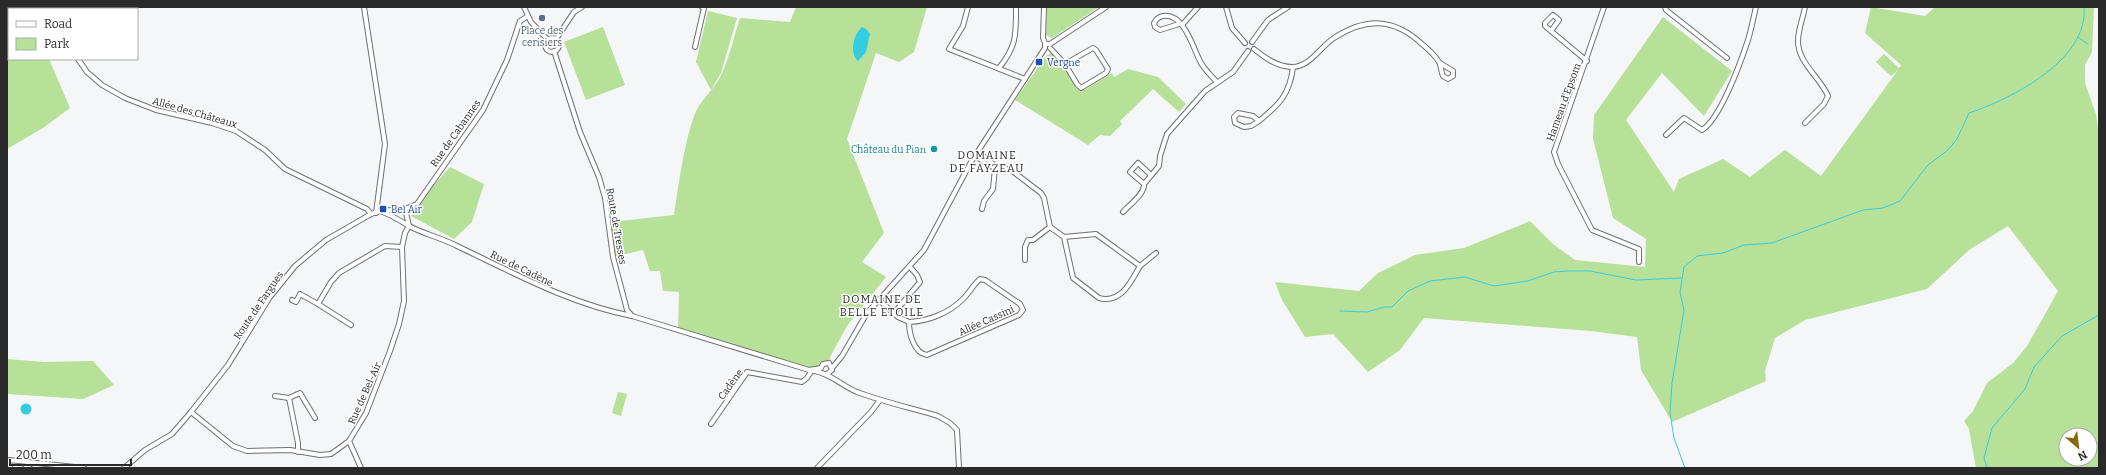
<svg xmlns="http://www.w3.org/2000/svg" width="2106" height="475" viewBox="0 0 2106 475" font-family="Bitter,serif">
	<rect width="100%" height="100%" fill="#f5f6f7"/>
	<g fill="#b7e098" fill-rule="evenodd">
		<path d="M796,7H927L914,52L899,62L876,53L847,139L884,233L862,262L886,277L847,326L830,357L831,365L829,363L814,370L678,331L679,292L663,291L660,271H650L643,250L613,257L611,222L674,215C679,182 683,148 694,116C700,99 715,90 722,73C730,56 734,36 740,18L790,22Z"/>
		<path d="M1047,7H1099L1052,38L1046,35Z"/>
		<path d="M1871,7L1925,16L1935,7H2094L2092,52L2085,65V83L2096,114L2099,138V468H1976L1969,429L1964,421L1973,411L1987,383L2013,363L2027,346L2058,291L2008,226L1969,250L1927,289L1805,320L1775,338L1765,371L1766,381L1672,422L1641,370L1637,337L1591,331L1424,318L1400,350L1368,372L1333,334L1305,337L1282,300L1275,282L1359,291L1378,273L1415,255L1464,248L1530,221L1553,244L1575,260L1645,267L1646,239L1613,218L1593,139L1594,115L1663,17L1732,71L1704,116L1662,73L1626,120L1674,192L1679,179L1723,159L1750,177L1785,150L1821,176L1898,70L1891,76L1876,62L1884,54L1899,68L1901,65L1865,33ZM2066,435H2090V459H2066Z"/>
		<path d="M708,11L737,18L721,73L711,90L696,62Z"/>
		<path d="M603,27L625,85L586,100L564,42Z"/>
		<path d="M7,38H9V59H49L70,108L43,128L7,149Z"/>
		<path d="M1051,53L1060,62L1076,87L1080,90L1086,89L1112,73L1114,77L1128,69L1158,77L1186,104L1179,112L1153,89L1120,121L1122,124L1110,136L1100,135L1088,145L1015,100L1046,56Z"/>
		<path d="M450,167L484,184L472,222L454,239L411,216L417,204Z"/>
		<path d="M7,359L44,362L93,361L114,385L83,399L7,394Z"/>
		<path d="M618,392L627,394L621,416L612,413Z"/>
	</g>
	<g fill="#33cde2">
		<path d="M862,27L866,29L870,34L866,52L858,61C849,53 853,35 862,27Z"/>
		<circle cx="26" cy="409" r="5.5"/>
	</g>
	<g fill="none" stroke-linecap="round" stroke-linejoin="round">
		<g stroke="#33cde2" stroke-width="1">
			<path d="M2079,38L2088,44"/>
			<path d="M1340,311L1367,312L1384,307H1392L1408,291L1430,281L1465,277L1494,286L1528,281L1554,272L1568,271H1590L1636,280L1681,278"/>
			<path d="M1685,468L1674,438L1670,413L1672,383L1684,310L1680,292L1684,267L1697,256L1723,253L1744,245L1772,243L1863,210L1883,208L1900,201L1928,165L1948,150L1957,139L1969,113C2011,99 2089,60 2084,7"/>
			<path d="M1987,468L1984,458L1992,428L2025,389L2034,367L2062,336L2099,315"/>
		</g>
		<g stroke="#6f7071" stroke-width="6">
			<g id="minor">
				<path d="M50,7V9"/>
				<path d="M364,7L385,144L376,213"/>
				<path d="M524,7L531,22L547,39"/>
				<path d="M968,7L963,26L949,49L1025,79"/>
				<path d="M1044,7L1043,38L1045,43"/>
				<path d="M1226,7L1232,28L1245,43"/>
				<path d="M1604,7L1554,152L1558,164L1592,230L1639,249V262"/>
				<path d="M1665,7L1666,10L1727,58"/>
				<path d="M1179,24L1160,30L1155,27L1154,23C1156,19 1158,17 1163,16C1185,13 1193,49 1201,63C1205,70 1211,76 1217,82"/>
				<path d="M1182,25L1198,7"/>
				<path d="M1551,31L1559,20L1553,15L1545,23V26L1587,61"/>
				<circle cx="552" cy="45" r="7"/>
				<path d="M556,39L574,12L582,7"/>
				<path d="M1252,42L1268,20L1288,7"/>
				<path d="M1050,44L1106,7"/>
				<path d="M695,47L704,8L702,7"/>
				<path d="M1050,48L1065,64L1077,84L1081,88L1106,73L1108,69L1096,50L1093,48L1065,64"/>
				<path d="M1254,49C1264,57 1277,67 1292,67C1310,67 1320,47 1334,38C1366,17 1394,18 1422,44C1428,49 1435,55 1439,62C1441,65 1441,72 1443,76L1448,79L1453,76V71L1440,63"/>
				<path d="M554,51L580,132L599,177L605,198L613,257L627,310L632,316"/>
				<path d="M78,59L87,72L102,85L125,98L156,110L212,123L236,131L265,150L285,169L367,209L371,214"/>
				<path d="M999,68C1017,46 1016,34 1016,7"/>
				<path d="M1259,121L1251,126L1244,127L1235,123L1234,117L1238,113L1253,116L1259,121C1279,105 1290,94 1293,67"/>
				<path d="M1805,123L1824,104L1828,96C1820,77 1798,63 1798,41C1798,30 1803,18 1805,7"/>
				<path d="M1666,135L1684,118L1702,130C1720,119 1740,64 1747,43C1751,32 1753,19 1756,7"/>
				<path d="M978,152L992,163L995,167"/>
				<path d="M976,156L989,166L1011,170L1041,193L1044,198L1050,227L1064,237L1073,278L1099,298C1121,304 1131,282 1140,266L1096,234L1064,237"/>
				<path d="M1144,184L1130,172L1138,163L1151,175"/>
				<path d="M405,209L417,204L483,110L507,60L520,21L528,16"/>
				<path d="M982,209L984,201L993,189L995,168"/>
				<path d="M380,211C392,215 399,220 409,226C424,234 442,238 457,246C514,273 570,304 632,316L809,370L821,368L823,364L829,363L832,370L827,374"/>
				<path d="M1123,212C1129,205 1145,194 1144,184L1159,166L1160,156L1167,134L1205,91L1233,72L1248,51"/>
				<path d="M1025,260V247L1028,240H1033L1050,227"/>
				<path d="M1140,266L1156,253"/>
				<path d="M292,300L296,302L300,294L318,304"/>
				<path d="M879,300L898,317L909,322C909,334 914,353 927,355L1019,315L1023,310L1020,304L985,280L980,279C973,285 970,292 963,299C949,313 929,321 909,322"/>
				<path d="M894,313L920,282L917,275L910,267"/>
				<path d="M351,325L318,304L331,282L339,273L385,246L402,247"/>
				<path d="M832,368L842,356L867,313L924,250L971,162L1045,48V44H1050"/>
				<path d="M814,371C830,373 842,386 857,392C884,402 911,408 938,416L950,423L957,430L959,468"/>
				<path d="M275,396L289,398"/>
				<path d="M191,412L233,446L247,451L290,450L320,455L331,454L349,441L366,413L390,351L399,324L404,301L402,247L405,233L409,226"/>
				<path d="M711,424L747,372L802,382L807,378L812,370"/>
				<path d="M349,441L361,468"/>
				<path d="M298,452V443L289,398L300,393L315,418"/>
				<path d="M10,468L9,460L84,468"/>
				<path d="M25,468L32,463"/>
				<path d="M124,468L145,450L172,434L191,412L228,365L270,297L295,266L326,240L371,214L380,211L405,209L409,226"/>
				<path d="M817,468L871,412L880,400"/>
			</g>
		</g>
		<use href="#minor" stroke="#fff" stroke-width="4"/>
	</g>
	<circle fill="#5c6f8a" stroke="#fff" stroke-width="1.5" cx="542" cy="18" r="4"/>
	<g fill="#1a4fb4" stroke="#fff" stroke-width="1.5">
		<rect x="1035" y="58" width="8" height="8" rx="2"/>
		<rect x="379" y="205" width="8" height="8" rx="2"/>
	</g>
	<circle fill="#0f9aa8" stroke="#fff" stroke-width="1.5" cx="934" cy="149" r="4"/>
	<g text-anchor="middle" stroke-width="3" stroke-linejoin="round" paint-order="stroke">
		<g font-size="10" fill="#4e5e75" stroke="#fff">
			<text x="542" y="34">Place des<tspan x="542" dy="12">cerisiers</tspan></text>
		</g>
		<g font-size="10" fill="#164399" stroke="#fff" text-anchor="start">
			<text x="1047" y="66">Vergne</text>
			<text x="391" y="213">Bel Air</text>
		</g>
		<g font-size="10" fill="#2a2a2b" stroke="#fff">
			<text transform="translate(1563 102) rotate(-70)" y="4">Hameau d'Epsom</text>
			<text transform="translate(195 112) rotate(16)" y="4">Allée des Châteaux</text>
			<text transform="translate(455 133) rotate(-55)" y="4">Rue de Cabannes</text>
			<text transform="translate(617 226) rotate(80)" y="4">Route de Tresses</text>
			<text transform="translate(522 268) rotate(26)" y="4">Rue de Cadène</text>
			<text transform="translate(258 305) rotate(-56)" y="4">Route de Fargues</text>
			<text transform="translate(986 320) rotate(-24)" y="4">Allée Cassini</text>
			<text transform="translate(730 384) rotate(-54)" y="4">Cadène</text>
			<text transform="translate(364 393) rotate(-66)" y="4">Rue de Bel-Air</text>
		</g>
		<g font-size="10" fill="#0d838f" stroke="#fff" text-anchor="end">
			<text x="926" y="153">Château du Pian</text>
		</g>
		<g font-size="11" letter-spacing="1" fill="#2a2a2b" stroke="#fff">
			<text x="987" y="159">DOMAINE<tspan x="987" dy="13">DE FAYZEAU</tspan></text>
			<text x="882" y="303">DOMAINE DE<tspan x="882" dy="13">BELLE ETOILE</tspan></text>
		</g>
	</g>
	<rect width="2106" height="475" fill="none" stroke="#2a2a2b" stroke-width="16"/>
	<rect x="8" y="8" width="130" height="52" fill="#ffffff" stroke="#aaaaaa"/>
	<rect x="16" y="21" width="20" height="6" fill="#ffffff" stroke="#aaaaaa"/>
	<text x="44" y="28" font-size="12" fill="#2a2a2b">Road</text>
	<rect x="16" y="38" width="20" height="12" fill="#b7e098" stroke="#aaaaaa"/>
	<text x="44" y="48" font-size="12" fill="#2a2a2b">Park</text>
	<g transform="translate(2078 447) rotate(152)"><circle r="19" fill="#ffffff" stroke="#aaaaaa"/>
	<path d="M0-3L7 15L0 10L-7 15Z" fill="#8c6709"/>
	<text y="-6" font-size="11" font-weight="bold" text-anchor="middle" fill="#2a2a2b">N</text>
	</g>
	<path d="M10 459v6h121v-6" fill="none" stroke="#2a2a2b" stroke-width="2"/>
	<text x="16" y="459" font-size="12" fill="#2a2a2b" stroke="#ffffff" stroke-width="3" paint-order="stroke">200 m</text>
</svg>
